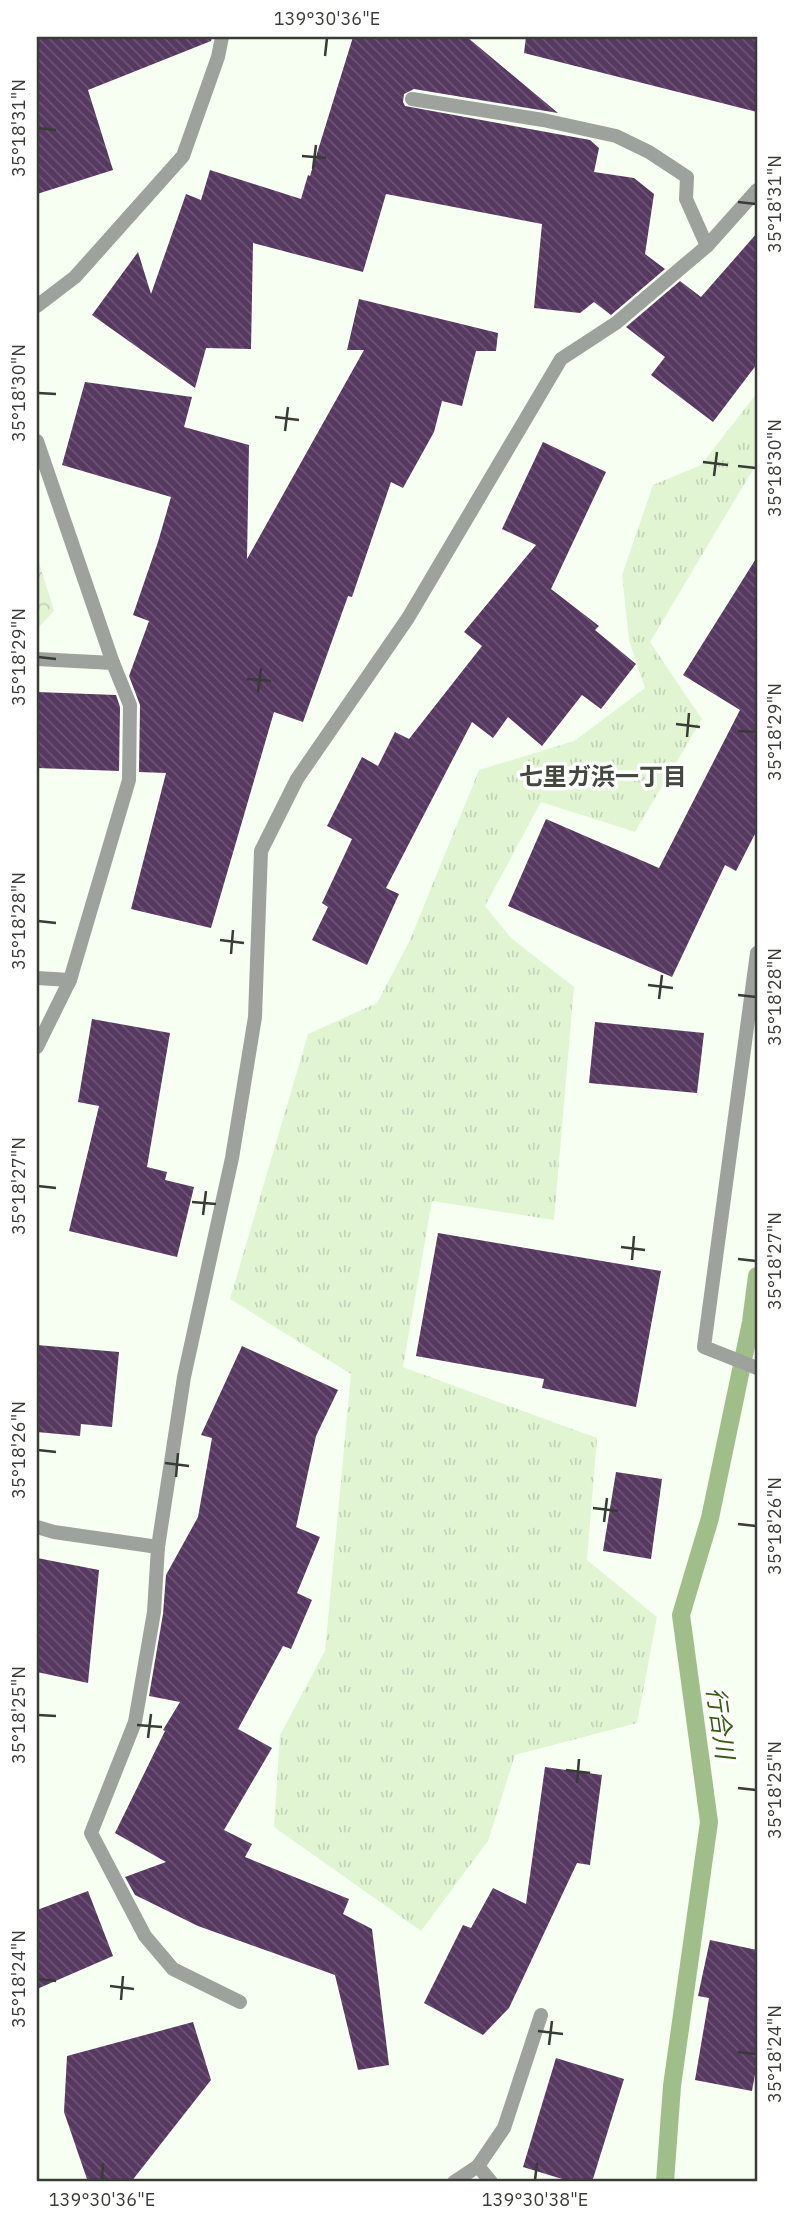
<svg xmlns="http://www.w3.org/2000/svg" width="794" height="2219" viewBox="0 0 794 2219" font-family="'IBM Plex Sans','Noto Sans JP',sans-serif">
	<defs>
		<pattern id="grass-tufts" width="24" height="20" patternUnits="userSpaceOnUse" patternTransform="scale(1.75)"><rect width="24" height="20" fill="#e1f5d3"/><path d="M3 7l-1-3M5 7V3M7 7l1-3M15 17l-1-3M17 17v-4M19 17l1-3" fill="none" stroke="#c2d3b6"/></pattern>
		<pattern id="park-crowns" width="20" height="18" patternUnits="userSpaceOnUse" patternTransform="scale(1.75)"><rect width="20" height="18" fill="#e1f5d3"/><path d="M2 6a3 3 0 1 1 6 0M12 15a3 3 0 1 1 6 0" fill="none" stroke="#c2d3b6"/></pattern>
		<pattern id="building-back-hatch" width="6" height="6" patternUnits="userSpaceOnUse" patternTransform="scale(1.75)"><rect width="6" height="6" fill="#573861"/><path d="M-1 5l2 2M0 0l6 6M5-1l2 2" fill="none" stroke="#6d5475"/></pattern>
	</defs>
	<rect width="100%" height="100%" fill="#f7fff2"/>
	<path fill="url(#grass-tufts)" d="M757,393V463L650,642L702,719L635,832L541,802L485,906L511,938L574,987L554,1220L432,1201L403,1367L597,1438L587,1560L657,1617L637,1723L515,1755L488,1841L421,1931L274,1827L280,1735L325,1651L351,1374L230,1299L308,1034L377,1003L410,940L479,770L574,741L645,688L629,640L622,575L653,485L701,465Z"/>
	<path fill="url(#park-crowns)" d="M37,556L54,611L38,628H37Z"/>
	<g fill="none" stroke-linecap="round" stroke-linejoin="round">
		<path stroke="#a0be8a" stroke-width="18" d="M665,2182L672,2086L709,1822L681,1615L710,1518L751,1322L757,1276"/>
	</g>
	<g fill="url(#building-back-hatch)">
		<path d="M37,37H212L211,41L88,90L113,170L37,194Z"/>
		<path d="M353,37H467L558,113L414,89L404,94L403,102L405,106L590,140L599,148L594,172L634,178L654,194L645,254L665,269L611,315L594,302L580,313L534,308L542,224L386,194L363,272L253,243L251,349L206,348L195,388L92,315L138,252L151,294L186,194L201,200L210,170L301,199L308,175L310,176Z"/>
		<path d="M526,37H757V112L524,53Z"/>
		<path d="M757,233V364L713,422L651,375L665,357L626,327L680,281L701,297Z"/>
		<path d="M359,299L498,333L496,351H476L462,406L442,401L434,432L403,488L391,482L352,597L348,596L303,722L274,712L211,928L131,909L166,773L139,772L140,705L129,676L149,621L133,615L158,542L171,497L62,465L85,382L192,397L184,427L249,445L247,559L364,350H347Z"/>
		<path d="M543,442L606,472L551,589L599,626L595,630L636,664L601,709L582,695L542,746L508,717L493,738L472,722L386,888L399,894L367,965L312,940L328,907L322,903L352,839L327,826L362,757L378,766L395,732L409,739L482,646L464,632L536,545L502,529Z"/>
		<path d="M757,557V830L736,871L725,865L672,977L508,906L546,819L659,868L740,710L683,675Z"/>
		<path d="M37,692L116,695L120,707L119,771L37,768Z"/>
		<path d="M92,1019L170,1033L147,1167L167,1172L165,1180L194,1187L177,1257L69,1231L99,1106L78,1102Z"/>
		<path d="M595,1022L704,1033L697,1093L589,1083Z"/>
		<path d="M438,1233L661,1271L636,1407L542,1388L544,1379L416,1356Z"/>
		<path d="M37,1345L119,1352L112,1427L81,1424L80,1436L37,1432Z"/>
		<path d="M242,1346L338,1390L316,1436L296,1527L320,1537L297,1593L312,1600L291,1649L283,1646L238,1729L272,1748L224,1830L252,1844L245,1857L349,1899L343,1914L372,1929L389,2065L358,2070L335,1975L198,1926L135,1895L125,1877L166,1862L115,1833L165,1731L163,1730L180,1702L149,1696L163,1614L166,1575L198,1517L212,1438L201,1435Z"/>
		<path d="M616,1472L662,1479L651,1559L603,1551Z"/>
		<path d="M37,1558L99,1570L88,1683L37,1672Z"/>
		<path d="M545,1767L602,1775L590,1865L577,1863L509,2008L483,2035L424,2003L463,1925L471,1928L493,1888L526,1904Z"/>
		<path d="M88,1891L113,1956L37,1989V1910Z"/>
		<path d="M710,1940L757,1950V2063L752,2091L695,2080L709,1998L698,1996Z"/>
		<path d="M193,2022L211,2080L131,2182H88L64,2112L67,2056Z"/>
		<path d="M556,2058L624,2079L592,2182H572L523,2167Z"/>
	</g>
	<g fill="none" stroke-linecap="round" stroke-linejoin="round">
		<path stroke="#9ea29c" stroke-width="14" d="M412,99L543,120L616,136L649,152L687,177L686,199L707,246"/>
		<g stroke="#9ea29c" stroke-width="14">
			<path d="M37,306L75,277L183,156L218,57L222,37"/>
			<path d="M37,441L113,663L130,705L129,780L70,980L37,978"/>
			<path d="M37,659L113,663"/>
			<path d="M757,953L704,1347L757,1368"/>
			<path d="M37,1047L70,980"/>
			<path d="M37,1527L54,1532L158,1547L184,1377L232,1158L255,1017L261,851L297,779L408,618L561,359L616,323L707,246L757,190"/>
			<path d="M158,1547L154,1612L135,1722L91,1833L145,1936L173,1969L240,2002"/>
			<path d="M478,2166L504,2128L541,2015"/>
			<path d="M454,2182L478,2166L491,2182"/>
		</g>
	</g>
	<path fill="none" stroke="#383b36" stroke-width="2.5" d="M325,56L327,38M38,128L56,130M302,156L326,158M313,169L316,145M738,202L756,204M38,393L56,394M275,417L299,420M285,431L288,407M703,462L728,465M738,466L756,468M714,476L717,452M38,657L56,659M247,679L271,681M258,692L261,668M676,724L700,727M738,731L756,732M687,737L689,713M38,921L56,923M220,940L244,943M231,954L233,930M648,985L673,988M738,995L756,997M659,999L662,975M38,1186L56,1188M192,1202L216,1204M203,1215L206,1191M621,1247L645,1250M738,1259L756,1261M632,1260L634,1236M38,1450L56,1452M165,1463L189,1466M176,1477L178,1453M593,1508L618,1511M604,1522L607,1498M738,1524L756,1526M38,1715L56,1716M137,1725L162,1727M148,1738L151,1714M566,1770L590,1773M577,1783L579,1759M738,1788L756,1790M38,1979L56,1981M110,1986L134,1989M121,2000L123,1976M538,2031L563,2034M549,2045L552,2021M738,2052L756,2054M102,2180L103,2163M535,2180L537,2163"/>
	<g text-anchor="middle" stroke-width="7" stroke-linejoin="round" paint-order="stroke">
		<g font-size="24" font-weight="bold" fill="#42483e" stroke="#fff">
			<text x="603" y="785">七里ガ浜一丁目</text>
		</g>
		<g font-size="24" font-style="italic" fill="#385b11" stroke="#fff">
			<text transform="translate(720 1723) rotate(82)" y="8">行合川</text>
		</g>
	</g>
	<rect width="794" height="2219" fill="none" stroke="#ffffff" stroke-width="77"/>
	<rect x="38" y="38" width="718" height="2142" fill="none" stroke="#383b36" stroke-width="2.5"/>
	<g font-size="18" text-anchor="middle" fill="#383b36">
		<text x="327" y="25">139°30'36"E</text>
		<text transform="translate(19 128) rotate(-90)" y="6">35°18'31"N</text>
		<text transform="translate(775 204) rotate(-90)" y="6">35°18'31"N</text>
		<text transform="translate(19 393) rotate(-90)" y="6">35°18'30"N</text>
		<text transform="translate(775 468) rotate(-90)" y="6">35°18'30"N</text>
		<text transform="translate(19 657) rotate(-90)" y="6">35°18'29"N</text>
		<text transform="translate(775 732) rotate(-90)" y="6">35°18'29"N</text>
		<text transform="translate(19 921) rotate(-90)" y="6">35°18'28"N</text>
		<text transform="translate(775 997) rotate(-90)" y="6">35°18'28"N</text>
		<text transform="translate(19 1186) rotate(-90)" y="6">35°18'27"N</text>
		<text transform="translate(775 1261) rotate(-90)" y="6">35°18'27"N</text>
		<text transform="translate(19 1450) rotate(-90)" y="6">35°18'26"N</text>
		<text transform="translate(775 1526) rotate(-90)" y="6">35°18'26"N</text>
		<text transform="translate(19 1715) rotate(-90)" y="6">35°18'25"N</text>
		<text transform="translate(775 1790) rotate(-90)" y="6">35°18'25"N</text>
		<text transform="translate(19 1979) rotate(-90)" y="6">35°18'24"N</text>
		<text transform="translate(775 2054) rotate(-90)" y="6">35°18'24"N</text>
		<text x="102" y="2206">139°30'36"E</text>
		<text x="535" y="2206">139°30'38"E</text>
	</g>
</svg>
